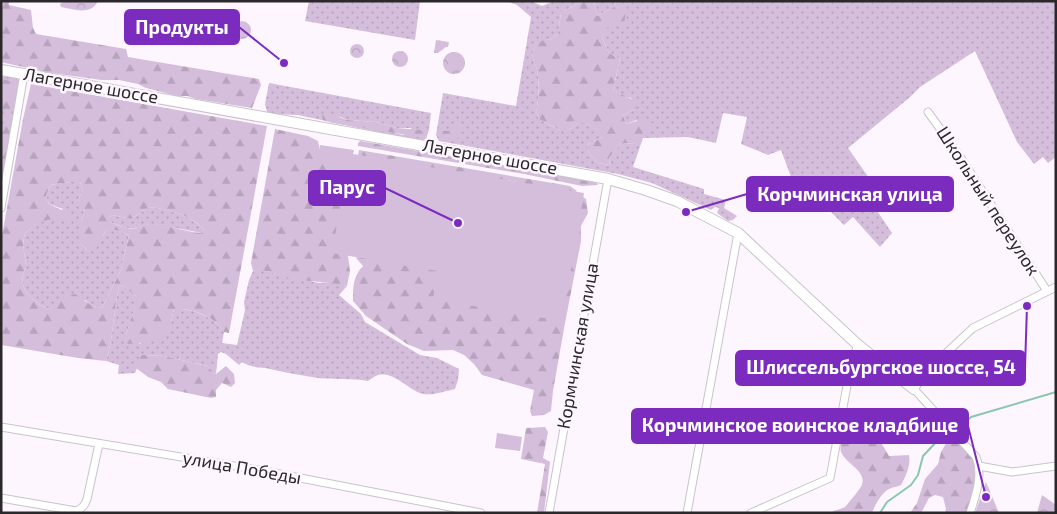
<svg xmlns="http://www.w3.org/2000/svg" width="1057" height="514" viewBox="0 0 1057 514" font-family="'Exo 2',sans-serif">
	<defs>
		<pattern id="grass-dots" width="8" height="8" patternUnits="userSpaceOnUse" patternTransform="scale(1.25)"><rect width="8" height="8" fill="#d5bedb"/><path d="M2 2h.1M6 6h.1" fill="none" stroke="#b7a3bc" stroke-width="1.8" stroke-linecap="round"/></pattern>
		<pattern id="forest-firs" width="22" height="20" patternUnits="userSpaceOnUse" patternTransform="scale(1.25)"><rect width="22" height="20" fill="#d5bedb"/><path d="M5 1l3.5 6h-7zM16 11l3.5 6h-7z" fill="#b7a3bc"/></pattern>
		<pattern id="park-crowns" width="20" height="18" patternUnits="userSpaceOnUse" patternTransform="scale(1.25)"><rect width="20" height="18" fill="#d5bedb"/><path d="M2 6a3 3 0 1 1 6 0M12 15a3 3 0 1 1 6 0" fill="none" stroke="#b7a3bc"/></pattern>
	</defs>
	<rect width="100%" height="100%" fill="#fdf6ff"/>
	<g fill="url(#grass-dots)" fill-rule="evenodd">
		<path d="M309,1H382L385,3L386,1H420L415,40L305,21Z"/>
		<path d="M507,1H531L542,6L554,1H582L561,13L558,34L551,39L536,43C528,60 537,61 538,76C539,88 539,100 536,112L539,119L560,130H568L579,123H586L603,133V137L587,145V150L598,163L610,165L609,158L621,143L636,144L637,120L626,124L623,115L635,109L631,98L621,95L613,90L620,59L609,53L602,37L608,26L625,10L620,1H1056V157L1048,163L1043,157L1034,164L1017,142L975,51L920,87L909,98L848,148L869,178L861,187L892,233L880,247L853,217L844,225L819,200L810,211L782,198L793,182L781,150L768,155L741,144L747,117L723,113L716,143L688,137L643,138L633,167L704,189V194L726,200L724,208L737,216L733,220L728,221L717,213L719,208L715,207L711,210L652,183L618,174L439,141L436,135L443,93L516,106L531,17L517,5Z"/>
		<path d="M594,1H616L614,7L597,16Z"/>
		<path d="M1,75L21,78L1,198Z"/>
		<path d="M269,83L431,113L429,130L426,139L420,141L298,115L273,114L267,112L265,104ZM322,115L341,117L347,120L377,122L397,128H412L403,135Z"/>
		<path d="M70,182H80L83,191L78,200L85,210L81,222V244L87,250L103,236L106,230H115L129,235L121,270L102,308L93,306L85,300L57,304L49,309C36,304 19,291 23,275C24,270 27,268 26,264C24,253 22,244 25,233L39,222L52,218L63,209L49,204L46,196L50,185Z"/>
		<path d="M149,207C169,209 189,215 204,229L202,233L154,224C146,224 141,227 134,228C125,229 118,225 110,222V217L112,215L131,219Z"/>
		<path d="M261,269L277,274L319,283L332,282L347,286L339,295L361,314L365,322L420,355L437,358L459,369L458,380L455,389C445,391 430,397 420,393C409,389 391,370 378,375C375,376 371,379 368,381C352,378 335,380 318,378C300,375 282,372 265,368C256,367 250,367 242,362L239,365L226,354L221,352L218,354L216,374L207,366L164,356L142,355L135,373L118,374L119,365L106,361C114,337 113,311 119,287L122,285C128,287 131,293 136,296V304L126,335L140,344L151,339L171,322L174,309C192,308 214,316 224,332L222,343L237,345L245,310L244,302L249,280L253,271Z"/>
	</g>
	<g fill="url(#forest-firs)" fill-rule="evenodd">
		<path d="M1,1H9V5L31,10L33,28L36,34L126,49L128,57L259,79L261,85L252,108L196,99L187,96H177L146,88L138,84L119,80H101L45,72L1,62Z"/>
		<path d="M582,1H594L597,16L614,7L616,1H620L626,10L624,25L608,27L602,37L609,53L620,59L613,90C621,95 630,97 637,103L635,109L623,115L626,124L644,119L654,124L655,130L644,135L636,144L621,143L609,158L610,165L598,163L587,150V145L603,137L602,133L586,123H579L568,130H560L539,119L536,112C539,100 539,88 538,76C537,61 528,60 536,42L551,39L558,34L561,13Z"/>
		<path d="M1,79L19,83L15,110L1,109Z"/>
		<path d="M31,84L267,126L229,333L224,332C214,316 193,308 174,309C172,316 171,326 167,332C161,341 135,346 125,343C126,327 136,312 136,296C131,293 127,287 122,285L119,287C113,311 114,337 106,361L78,358L1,345V241L23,119ZM70,182H80L83,191L78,200L79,205L85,210L81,222V244L87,250L95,251L106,230H115L129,235L121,270L102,308L93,306L75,294L66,296L49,309C36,304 19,291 23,275C24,270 27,268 26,264C24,253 22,244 25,233C41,220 48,217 69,220L70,214L49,204L46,196L50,185ZM149,207C168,209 190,215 204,229L202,233C186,232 171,226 155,224C148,223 143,226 136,228C127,230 118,225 110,222V217L112,215L131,219Z"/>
		<path d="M9,115L12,120L1,189V150L5,118Z"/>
		<path d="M322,115H334L347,120L377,122L397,128L421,130L424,133L420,137L333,123L323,120Z"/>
		<path d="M454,126H460L463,129C462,141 447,143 438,136L439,131H449Z"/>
		<path d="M275,129L308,136L318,141L320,152L350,165L346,241L350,271L347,286C324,280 299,283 276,274C268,271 263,269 253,271L251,263Z"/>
		<path d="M360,141L596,182L598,185L582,186L524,174L358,146V143Z"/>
		<path d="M359,150L570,186L577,191L571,195L508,180H494L358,155Z"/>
		<path d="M583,197L586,199L588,213L581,226V241L565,323L553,391L551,411L544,415L532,416L530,411L534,390L482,375L474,364L464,355L453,350L424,351L407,344L366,316L353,301C353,287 353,276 363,266L356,258L362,252Z"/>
		<path d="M142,355L164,356L207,366L216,374L226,366L234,374L235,383L231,387L222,383L216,390V397L211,398L168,389L161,382L148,377L136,368L137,361Z"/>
		<path d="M545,427L548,432L543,458L550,462L544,513H537L545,464L521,459L526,428Z"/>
		<path d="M867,434L879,439L889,456L909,455C911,465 906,476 901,485C897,487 893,487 889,489C881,493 875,505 872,513H831C836,509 840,510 845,507C848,504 860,489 862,485C868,467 833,461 842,442C843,441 846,437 847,436C852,434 861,434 867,434Z"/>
		<path d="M954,439C960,445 970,452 973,459C980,475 972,497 967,513H945L946,509L943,497L935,495L929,498L921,513H910L917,503L925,479L938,464L941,452L948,440Z"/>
	</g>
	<g fill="url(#park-crowns)">
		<path d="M64,1H98C91,16 73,9 61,7L60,4Z"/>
		<circle cx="242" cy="30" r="9"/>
		<path d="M436,40L449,42L448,47H446L438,53H434Z"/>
		<circle cx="357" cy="51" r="7"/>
		<circle cx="400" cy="59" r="8"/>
		<circle cx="454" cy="63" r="11"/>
		<path d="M986,482L999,513H975Z"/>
		<path d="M1042,495L1056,505V513H1037Z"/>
	</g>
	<g fill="#d5bedb">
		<path d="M320,145L354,150L353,154L584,193L562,321L433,299L438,271L332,253L347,167L317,162Z"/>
		<path d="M497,433L522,437L520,451L495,448Z"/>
	</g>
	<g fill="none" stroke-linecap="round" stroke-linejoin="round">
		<g stroke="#8ac7ac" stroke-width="2">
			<path d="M955,432L971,417L1056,392"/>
			<path d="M880,513L887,502L911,485L918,475L923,456L940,438L951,434"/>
		</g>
		<g stroke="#c9c3cb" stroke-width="9">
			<g id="street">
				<path d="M928,112L959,155L1047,291"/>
				<path d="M1,208L24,74"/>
				<path d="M1,427L259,470L481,513"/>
				<path d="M979,466L1012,472L1056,466"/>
				<path d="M1,498L76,511C83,508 85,505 87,499L99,444"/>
				<path d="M549,513L608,179"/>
				<path d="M687,513L738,233"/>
				<path d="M751,513L830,478L851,364L858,345"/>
				<path d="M970,513C976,495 983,475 976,457L914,389L929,369L973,328L1056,287"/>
			</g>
		</g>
		<g stroke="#c9c3cb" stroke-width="12">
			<path id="secondary" d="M1,70L608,179L646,190L677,201L738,233L858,345L914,389"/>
		</g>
		<use href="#street" stroke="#fff" stroke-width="7"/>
		<use href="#secondary" stroke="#fff" stroke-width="10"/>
	</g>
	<g text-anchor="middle" stroke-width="5" stroke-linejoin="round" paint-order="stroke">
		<g font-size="18" fill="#2b282b" stroke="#fdf6ff">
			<text transform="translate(91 86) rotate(10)" y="6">Лагерное шоссе</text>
			<text transform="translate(490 157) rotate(10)" y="6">Лагерное шоссе</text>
			<text transform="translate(988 201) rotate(57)" y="6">Школьный переулок</text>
			<text transform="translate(578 346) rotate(-80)" y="6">Кормчинская улица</text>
			<text transform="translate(242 468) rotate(10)" y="6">улица Победы</text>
		</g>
	</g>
	<path fill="none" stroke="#7b2cbf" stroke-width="2" d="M284 63L239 27M458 223L385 188M686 212L747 194M1027 306L1025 368M986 497L968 426"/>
	<g fill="#7b2cbf" stroke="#fdf6ff" stroke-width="2">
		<circle cx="284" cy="63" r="5"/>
		<circle cx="458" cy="223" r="5"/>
		<circle cx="686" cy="212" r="5"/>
		<circle cx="1027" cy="306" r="5"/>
		<circle cx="986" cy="497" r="5"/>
	</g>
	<g fill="#7b2cbf" stroke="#7b2cbf" stroke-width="2">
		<rect x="125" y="10" width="114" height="34" rx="5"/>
		<rect x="309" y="171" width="76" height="34" rx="5"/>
		<rect x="747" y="177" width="206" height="34" rx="5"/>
		<rect x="736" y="351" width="289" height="34" rx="5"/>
		<rect x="632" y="409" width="336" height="34" rx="5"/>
	</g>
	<g font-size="19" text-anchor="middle" font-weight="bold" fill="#fff">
		<text x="182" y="34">Продукты</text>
		<text x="347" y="194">Парус</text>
		<text x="850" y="201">Корчминская улица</text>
		<text x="881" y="374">Шлиссельбургское шоссе, 54</text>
		<text x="800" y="432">Корчминское воинское кладбище</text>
	</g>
	<rect width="1057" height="514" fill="none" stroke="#2b282b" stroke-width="5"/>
</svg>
